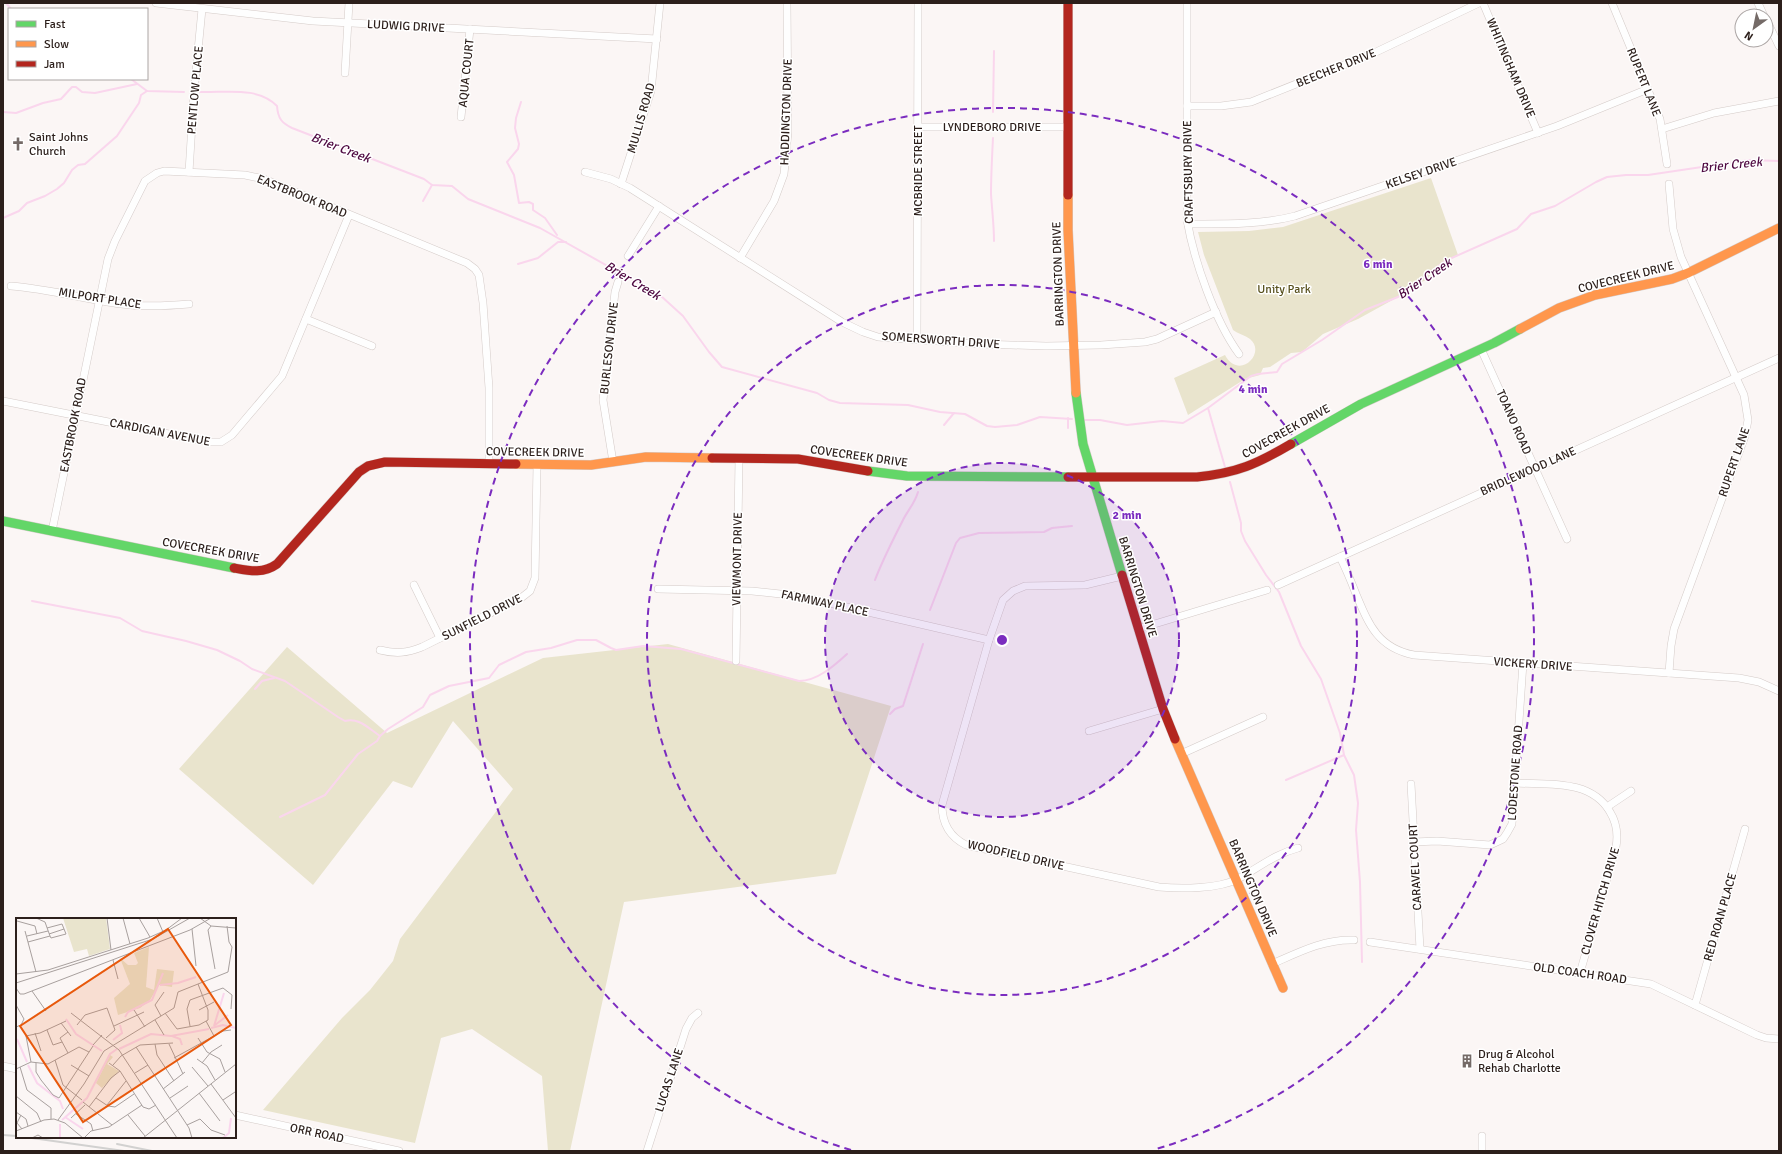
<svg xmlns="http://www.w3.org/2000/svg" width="1782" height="1154" viewBox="0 0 1782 1154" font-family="Signika,sans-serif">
	<rect width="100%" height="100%" fill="#fbf6f5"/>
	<g fill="#e9e4cd">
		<path d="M1431,178L1458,255L1447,260L1427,280L1418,283L1398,297L1358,319L1323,334L1302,352L1291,353L1270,367L1263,368L1260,375L1245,379L1188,415L1174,378L1225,355C1239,381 1267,353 1250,339C1245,335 1238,334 1233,330L1204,255L1198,232L1249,231L1283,227Z"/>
		<path d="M668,644L891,706L836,874L624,902L570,1151H548L542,1076L472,1029L441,1038L415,1143L263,1110L342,1018L370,990L393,961L400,939L513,789L453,721L412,788L393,781L313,885L179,769L287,647L387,733L543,658Z"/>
	</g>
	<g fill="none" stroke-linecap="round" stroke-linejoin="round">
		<g stroke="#fad6ed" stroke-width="2">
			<path d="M6,3L11,9"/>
			<path d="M131,79L147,91L184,92"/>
			<path d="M200,92C225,93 258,86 277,106C278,119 282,123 292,128L424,179L432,185L452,186L468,199L540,228L661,296L683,316L709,352L722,367L817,393L829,400L840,403L908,405L940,412L965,414L987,426L995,427L1017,425L1040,417L1072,419"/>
			<path d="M521,102L516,118L515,128L519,144L518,149L507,162L514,175L519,203L529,202L533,204V210L545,218L557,235"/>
			<path d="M3,112L16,113L43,103L61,99L72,87H76L82,92L95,93L137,84"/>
			<path d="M993,112L994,51"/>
			<path d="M993,138C992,157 991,176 991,194C992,210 994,225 994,241"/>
			<path d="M423,201L432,185"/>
			<path d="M3,218L19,211L27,203L45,196L57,189L64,183L72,170L78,165L85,164L117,136L139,103L141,95L147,91"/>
			<path d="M518,264L538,258L558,242H566"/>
			<path d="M1208,408L1225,467"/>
			<path d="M1068,418V428"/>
			<path d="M1085,420H1100L1127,425L1162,421L1183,423L1208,408L1251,376L1258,374L1277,372L1282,364L1322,340L1365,310L1398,297L1445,261L1517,229L1531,214L1555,206L1596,182L1607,177L1626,175H1648L1749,160L1779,161"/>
			<path d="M944,425L954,413"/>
			<path d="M1230,482L1241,523V531L1245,541L1266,575L1279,592L1301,646L1321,679L1340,733L1344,755L1354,775L1358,803L1356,830L1360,882L1362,962"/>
			<path d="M875,580C883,559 893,540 903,520C908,510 915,503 918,492"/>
			<path d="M32,601L120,618L142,631L186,641L217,650L240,661L252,669L285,681L338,717L345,721C359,717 369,729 380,736"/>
			<path d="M930,610L956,543L960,538L979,533L1044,532L1052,528L1072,526"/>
			<path d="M255,689L262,681L274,678"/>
			<path d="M890,714L895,709L903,706L923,644"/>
			<path d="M1286,780L1344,755"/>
			<path d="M280,817L325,795L358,754L377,741L380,736L388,729L423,707L430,695L449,686L489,678L499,665L526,652L551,648L577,640H596L611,648L616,650L643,646L681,649L799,681C817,681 834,666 847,654"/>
		</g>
		<g stroke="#d4cbc8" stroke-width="8">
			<g id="street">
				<path d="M156,3L313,21L657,39"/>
				<path d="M1187,3V220C1194,261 1215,321 1239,354"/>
				<path d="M1483,3L1538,133"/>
				<path d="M1612,3L1660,119L1667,164"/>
				<path d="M1758,3L1764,16"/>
				<path d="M1766,19L1779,46"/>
				<path d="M345,73L349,3"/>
				<path d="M1187,106H1221L1251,102L1376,52L1479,3"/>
				<path d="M461,117L470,29"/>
				<path d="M918,127H1067"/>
				<path d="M1662,129L1714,113L1779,101"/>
				<path d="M189,172L194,92L202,9"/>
				<path d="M585,172L611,179L630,188L842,322L863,332L878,337L981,344L1046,346L1101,345L1145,342L1157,339L1216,312"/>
				<path d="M621,184L651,91L660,3"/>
				<path d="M1669,184L1673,229L1681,257L1744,395L1748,420L1745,436L1674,629L1671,646L1669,673"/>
				<path d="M1188,224C1224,224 1260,225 1295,216L1557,126L1648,89"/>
				<path d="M628,256L659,206"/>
				<path d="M740,258L774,201L784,174L788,132L787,3"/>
				<path d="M11,286C49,289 84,299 121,304C144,307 167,306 189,304"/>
				<path d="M306,319L372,346"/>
				<path d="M917,340L918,3"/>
				<path d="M1481,349L1567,539"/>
				<path d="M3,401L209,442H221L232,435L282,376L349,215"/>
				<path d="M613,462L603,400L615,292L618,282"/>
				<path d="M52,531L108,259L115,241L145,181L157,173L164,171L245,175L264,179L467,263L475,269L479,275L483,303L489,388V464"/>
				<path d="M1340,557C1346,569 1351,581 1356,594C1369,625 1378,648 1414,655L1739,678L1759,682L1779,691"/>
				<path d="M1122,576L1085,585L1025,586L1013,591L1003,600L989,640L942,805C942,823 950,837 966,845L1159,887C1181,889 1218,889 1238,879C1258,868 1275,854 1298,848"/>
				<path d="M414,585L440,638"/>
				<path d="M1278,585L1779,358"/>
				<path d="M658,589L752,591L799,596L989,640"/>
				<path d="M1138,629L1267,590"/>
				<path d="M380,650C396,654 407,653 422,647L521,598L530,591L535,578L537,465"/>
				<path d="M736,661L739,458"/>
				<path d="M1089,731L1163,709"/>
				<path d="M1181,754L1263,717"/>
				<path d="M1515,783C1548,785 1591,779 1610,812C1617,823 1618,835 1616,847L1580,973"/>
				<path d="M1411,784L1420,949"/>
				<path d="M1607,807L1631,791"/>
				<path d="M1414,842L1437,841L1490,845L1503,839L1507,833L1512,824L1523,663"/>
				<path d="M1370,942L1651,984L1757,1035L1766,1038L1779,1039"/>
				<path d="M1272,964C1299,952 1324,939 1354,940"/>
				<path d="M1695,1005L1745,829"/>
				<path d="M3,1066L17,1069"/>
				<path d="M235,1115L399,1151"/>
				<path d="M1482,1136V1151"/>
				<path d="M647,1151L686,1029L692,1018L698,1013"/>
			</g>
		</g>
		<g stroke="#d4cbc8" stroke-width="10">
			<g id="fast">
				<path d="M1076,393L1083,444L1122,575"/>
				<path d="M1291,444L1361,404L1494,343L1520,329"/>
				<path d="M868,471L907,476L1068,477"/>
				<path d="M3,521L234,568"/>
			</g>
		</g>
		<g stroke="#d4cbc8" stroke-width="10">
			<g id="slow">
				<path d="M1068,195V230L1076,393"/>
				<path d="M1520,329L1559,308L1595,295L1672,279L1688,273L1779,228"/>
				<path d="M516,464L591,465L646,457L712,458"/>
				<path d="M1175,739L1283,988"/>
			</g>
		</g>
		<g stroke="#d4cbc8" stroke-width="10">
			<g id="jam">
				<path d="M1068,3V195"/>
				<path d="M712,458L798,459L868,471"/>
				<path d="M1068,477H1197C1237,473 1257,464 1291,444"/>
				<path d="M234,568C250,571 263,574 277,564L359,472L368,466L385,462L516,464"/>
				<path d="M1122,575L1163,709L1175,739"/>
			</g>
		</g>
		<use href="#street" stroke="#fefefe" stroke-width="7"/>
		<use href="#fast" stroke="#63d668" stroke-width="9"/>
		<use href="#slow" stroke="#ff974d" stroke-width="9"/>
		<use href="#jam" stroke="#b3261e" stroke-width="9"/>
		<g stroke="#d2d1d0" stroke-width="2">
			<path d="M3,1135L17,1136"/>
			<path d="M25,1137L124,1151"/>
			<path d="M117,1144L152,1151"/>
		</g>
	</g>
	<circle cx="1002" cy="640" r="177" fill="#7b2cbf" fill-opacity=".12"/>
	<g fill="none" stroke="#7b2cbf" stroke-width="2" stroke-dasharray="7 5">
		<circle cx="1002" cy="640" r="177"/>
		<circle cx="1002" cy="640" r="355"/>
		<path d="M851 1150A532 532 0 1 1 1153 1150"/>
	</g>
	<defs>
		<g id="church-bare" transform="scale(1.08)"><path d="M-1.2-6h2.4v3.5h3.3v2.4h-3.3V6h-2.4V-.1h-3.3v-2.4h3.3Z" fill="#746a67" stroke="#fff" stroke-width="2.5" paint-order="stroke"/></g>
		<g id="building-bare" transform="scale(1.08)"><path d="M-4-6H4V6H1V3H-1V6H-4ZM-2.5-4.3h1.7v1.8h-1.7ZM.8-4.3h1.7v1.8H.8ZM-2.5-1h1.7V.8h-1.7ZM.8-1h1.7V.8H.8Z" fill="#746a67" stroke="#fff" stroke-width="2.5" paint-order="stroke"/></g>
	</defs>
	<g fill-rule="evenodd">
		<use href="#church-bare" x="18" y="144"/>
		<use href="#building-bare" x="1467" y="1061"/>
	</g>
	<g text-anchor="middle" stroke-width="3" stroke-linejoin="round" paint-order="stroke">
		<g font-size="12" fill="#2c1f1b" stroke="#fff">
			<text transform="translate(406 26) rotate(3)" y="4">LUDWIG DRIVE</text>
			<text transform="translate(1336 68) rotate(-22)" y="4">BEECHER DRIVE</text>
			<text transform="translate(1511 68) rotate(67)" y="4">WHITINGHAM DRIVE</text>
			<text transform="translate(466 73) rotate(-84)" y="4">AQUA COURT</text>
			<text transform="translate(1644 82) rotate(68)" y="4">RUPERT LANE</text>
			<text transform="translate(195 90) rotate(-85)" y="4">PENTLOW PLACE</text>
			<text transform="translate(786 112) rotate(-88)" y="4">HADDINGTON DRIVE</text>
			<text transform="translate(641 118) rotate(-74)" y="4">MULLIS ROAD</text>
			<text x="992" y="131">LYNDEBORO DRIVE</text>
			<text transform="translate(918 171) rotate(-90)" y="4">MCBRIDE STREET</text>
			<text transform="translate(1188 172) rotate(-91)" y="4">CRAFTSBURY DRIVE</text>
			<text transform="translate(1421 173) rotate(-19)" y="4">KELSEY DRIVE</text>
			<text transform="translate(302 196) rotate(22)" y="4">EASTBROOK ROAD</text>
			<text transform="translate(1058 274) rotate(-92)" y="4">BARRINGTON DRIVE</text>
			<text transform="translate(1626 277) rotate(-14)" y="4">COVECREEK DRIVE</text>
			<text transform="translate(100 298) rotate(9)" y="4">MILPORT PLACE</text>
			<text transform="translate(941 340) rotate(4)" y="4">SOMERSWORTH DRIVE</text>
			<text transform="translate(609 348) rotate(-84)" y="4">BURLESON DRIVE</text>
			<text transform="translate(1514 422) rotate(66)" y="4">TOANO ROAD</text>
			<text transform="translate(73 425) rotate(-79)" y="4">EASTBROOK ROAD</text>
			<text transform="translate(1286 431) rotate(-29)" y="4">COVECREEK DRIVE</text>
			<text transform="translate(160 432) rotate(11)" y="4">CARDIGAN AVENUE</text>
			<text transform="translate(535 452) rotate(1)" y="4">COVECREEK DRIVE</text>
			<text transform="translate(859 456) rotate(8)" y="4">COVECREEK DRIVE</text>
			<text transform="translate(1734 462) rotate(-71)" y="4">RUPERT LANE</text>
			<text transform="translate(1528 471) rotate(-24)" y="4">BRIDLEWOOD LANE</text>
			<text transform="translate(211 550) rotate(10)" y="4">COVECREEK DRIVE</text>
			<text transform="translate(737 559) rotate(-89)" y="4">VIEWMONT DRIVE</text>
			<text transform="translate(1138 587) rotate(73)" y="4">BARRINGTON DRIVE</text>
			<text transform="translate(825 603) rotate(12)" y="4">FARMWAY PLACE</text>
			<text transform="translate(482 617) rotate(-27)" y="4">SUNFIELD DRIVE</text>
			<text transform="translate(1533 664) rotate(4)" y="4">VICKERY DRIVE</text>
			<text transform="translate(1515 773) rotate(-86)" y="4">LODESTONE ROAD</text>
			<text transform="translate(1016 855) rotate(13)" y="4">WOODFIELD DRIVE</text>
			<text transform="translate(1415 867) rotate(-93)" y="4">CARAVEL COURT</text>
			<text transform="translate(1253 888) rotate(67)" y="4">BARRINGTON DRIVE</text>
			<text transform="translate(1600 901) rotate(-74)" y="4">CLOVER HITCH DRIVE</text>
			<text transform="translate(1720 917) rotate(-74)" y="4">RED ROAN PLACE</text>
			<text transform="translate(1580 973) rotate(8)" y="4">OLD COACH ROAD</text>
			<text transform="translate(669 1080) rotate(-72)" y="4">LUCAS LANE</text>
			<text transform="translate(317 1133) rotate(12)" y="4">ORR ROAD</text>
		</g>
		<g font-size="12" fill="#2c1f1b" stroke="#fff" text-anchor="start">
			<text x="29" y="141">Saint Johns<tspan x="29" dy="14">Church</tspan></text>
			<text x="1478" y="1058">Drug &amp; Alcohol<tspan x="1478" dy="14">Rehab Charlotte</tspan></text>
		</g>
		<g font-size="12" fill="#58511e" stroke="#fff">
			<text x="1284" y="293">Unity Park</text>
		</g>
		<g font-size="13" font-style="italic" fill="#4f0a42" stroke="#fff">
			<text transform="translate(341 147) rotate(21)" y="5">Brier Creek</text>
			<text transform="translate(1731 164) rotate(-6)" y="5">Brier Creek</text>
			<text transform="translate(1424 278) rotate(-34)" y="5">Brier Creek</text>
			<text transform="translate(633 280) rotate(31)" y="5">Brier Creek</text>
		</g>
	</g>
	<g transform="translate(16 918)">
		<rect width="220" height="220" fill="#fbf6f5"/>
		<path d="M47,0H90L94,31L73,38L71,31L58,34ZM133,29L130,69L138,72L141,51L158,53L156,69L143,67L134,82L124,90L102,97L98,80L114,66L104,40L112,47H120L122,45L118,35ZM94,137L97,139L91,146L103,153L86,170L80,165Z" fill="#e9e4cd"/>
		<path fill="none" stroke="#fad6ed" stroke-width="2" d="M144,67L162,65L180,59M109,99L112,94L136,82L147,55M50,101L60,116L86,133M199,107L212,97M198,108L208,75M195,110L207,107L220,110M156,118L164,121L166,127M1,121L11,144M97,122L106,115L104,107M103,131L135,116L155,118L193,111M12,147L21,165L44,183L47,191M49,199L67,211M46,202L71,180L94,136L101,131M44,206V220M207,220L213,215L215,200"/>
		<path fill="none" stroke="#a8a09e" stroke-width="1" d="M20,0L29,4L34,18L35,20L50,16L46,6L31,10M91,0L95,32M107,0L114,26M123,0L134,19M141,0L147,14M184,0L195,8L220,10M1,3L19,8L21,16M195,8L192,12L199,51M176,11L180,48M9,13L20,54M33,16L48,11M11,18L32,13M12,24L34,18M97,42L102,61M0,56L32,52L132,20L150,12L166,0M0,65L137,21L174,0M0,70L4,76H8L174,12L195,0M16,73L30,93M0,87L8,101L5,107L0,109M118,92L129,109M183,92L198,84M55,95L103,132L161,220M149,95L161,111L183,107L192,102V92L182,66M145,98L139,87L148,74M139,102L148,117M190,103L198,118M45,105L55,118M61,107L69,97L91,90L99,112L90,120M98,108L128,94M174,108L171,91L174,82L207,70L216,77L215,91M31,112L37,127L46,124M52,114L44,120L52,135M19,115L25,133M182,120L191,134L204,141L209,154M139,126L141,137L158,163M153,126L167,156M77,127L86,117M120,129L173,210L176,220M158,140L207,113L215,112M181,141L191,148L199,162M39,142L47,167L66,182M15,144L10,118L24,115L50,103M20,145V154L25,162L37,177L43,180L77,128M93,145L104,153L127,189L133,191L140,187M186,145L195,134L206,127M55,147L73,158M97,147L105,138L124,127L157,125M4,149L11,172L35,190V201M176,149L192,168M0,151L15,144L32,146L63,129L73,134M119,155L132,147M195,166L220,200M147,171L169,154M183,175L204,203M0,178L21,195L25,204M80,180L92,188L99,189L118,176M154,180L172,168M207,182L219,174M67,184L96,207M91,187L110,163M73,189L95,160L104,153M0,194L10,201L12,208M60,196L75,206L77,213M5,197L1,205L6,211M112,197L129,218M55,200L69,187M42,202L68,166L88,133L158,90L162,74L212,54L216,29L213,24L211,8M171,207L184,201L195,212L209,217M0,213L28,202L38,201L49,205L67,220M16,220L22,217L27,220M68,220L75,213L93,209L126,187M127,220L220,146"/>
		<path fill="#e8590c" fill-opacity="0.15" stroke="#e8590c" stroke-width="2" d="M152,11L215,107L67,204L4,108Z"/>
		<rect width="220" height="220" fill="none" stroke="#2c1f1b" stroke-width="2"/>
	</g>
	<circle cx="1002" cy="640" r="6" fill="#7b2cbf" stroke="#fff" stroke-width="2"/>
	<g font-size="12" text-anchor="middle" font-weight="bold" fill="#7b2cbf" stroke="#fff" stroke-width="3" stroke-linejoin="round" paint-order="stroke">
		<text x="1378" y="268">6 min</text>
		<text x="1253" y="393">4 min</text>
		<text x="1127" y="519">2 min</text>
	</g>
	<rect width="1782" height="1154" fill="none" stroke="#2c1f1b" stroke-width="8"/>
	<rect x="8" y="8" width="140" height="72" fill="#ffffff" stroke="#aba5a4"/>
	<rect x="16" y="21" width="20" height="6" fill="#63d668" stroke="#aba5a4"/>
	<text x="44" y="28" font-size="12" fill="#2c1f1b">Fast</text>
	<rect x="16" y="41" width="20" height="6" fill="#ff974d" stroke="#aba5a4"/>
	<text x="44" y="48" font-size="12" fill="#2c1f1b">Slow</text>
	<rect x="16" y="61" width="20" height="6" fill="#b3261e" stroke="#aba5a4"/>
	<text x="44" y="68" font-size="12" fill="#2c1f1b">Jam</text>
	<g transform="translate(1754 28) rotate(213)"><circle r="19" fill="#ffffff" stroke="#aba5a4"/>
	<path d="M0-3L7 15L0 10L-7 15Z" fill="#746a67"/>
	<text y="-6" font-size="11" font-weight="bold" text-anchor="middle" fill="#2c1f1b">N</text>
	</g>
</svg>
